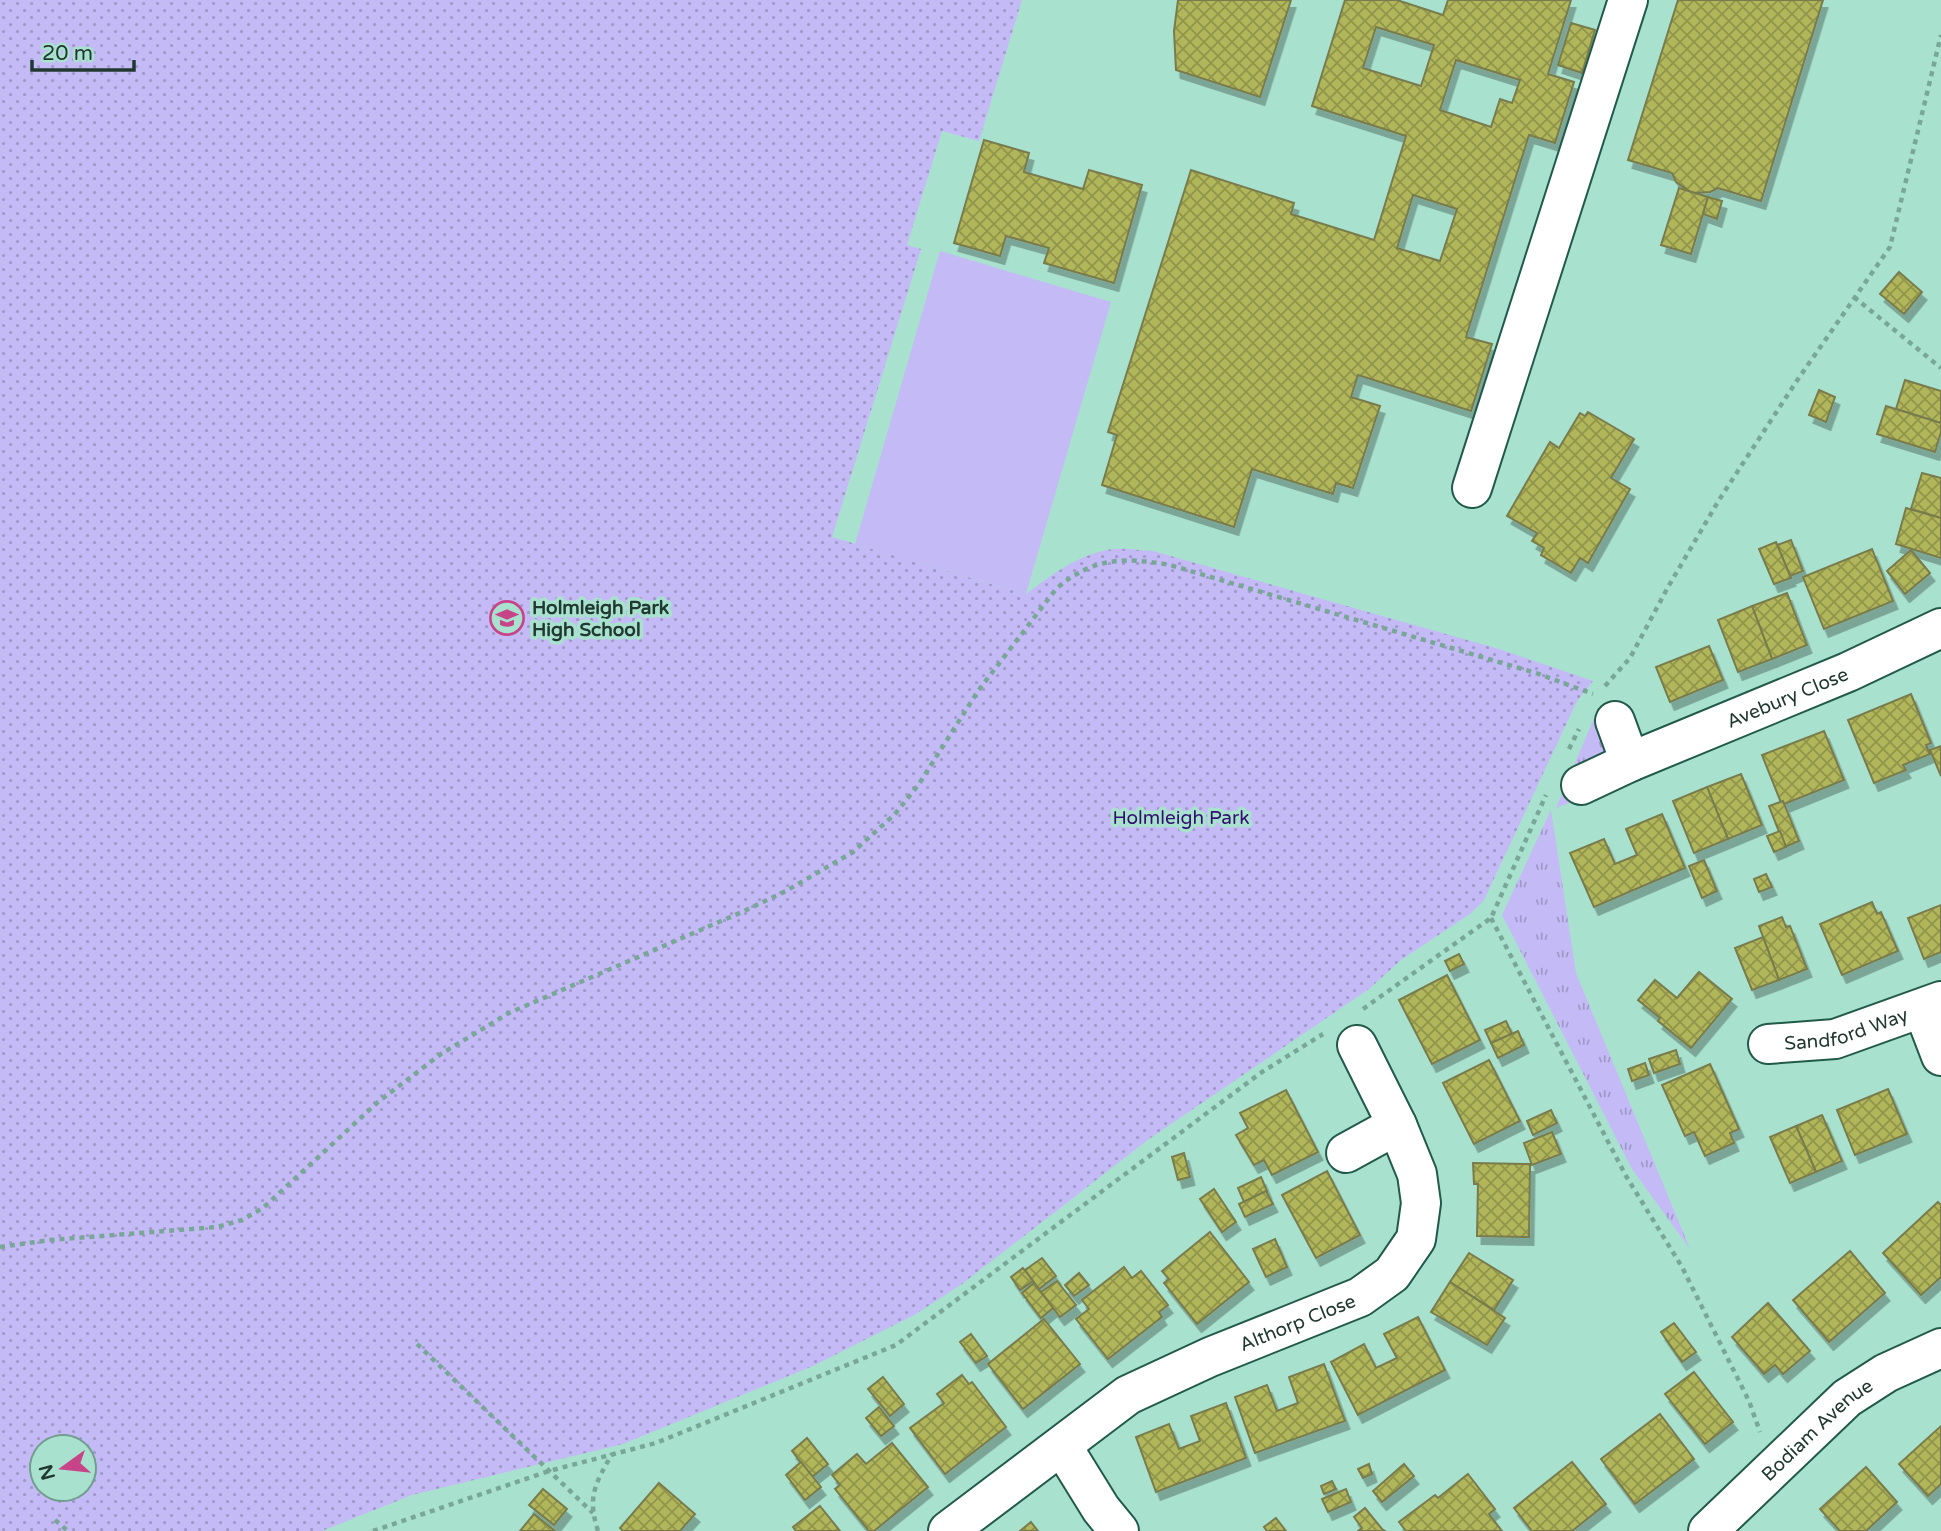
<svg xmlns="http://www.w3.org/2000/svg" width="1941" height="1531" viewBox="0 0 1941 1531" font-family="'Varela Round',sans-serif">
	<defs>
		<pattern id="grass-tufts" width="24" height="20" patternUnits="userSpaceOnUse" patternTransform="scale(1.75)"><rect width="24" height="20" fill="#c4baf6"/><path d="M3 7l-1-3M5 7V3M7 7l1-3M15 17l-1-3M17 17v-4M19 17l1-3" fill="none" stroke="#9f98c8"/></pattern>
		<pattern id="park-dots" width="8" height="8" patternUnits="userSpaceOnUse" patternTransform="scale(1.75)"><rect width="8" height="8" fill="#c4baf6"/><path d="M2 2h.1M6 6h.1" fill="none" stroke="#9f98c8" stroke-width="1.8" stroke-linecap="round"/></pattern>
		<pattern id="building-cross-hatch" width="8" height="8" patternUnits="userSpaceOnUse" patternTransform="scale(1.75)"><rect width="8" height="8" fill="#b2b65a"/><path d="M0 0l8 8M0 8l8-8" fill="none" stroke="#90954b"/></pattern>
		<filter id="shadow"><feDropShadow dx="4.5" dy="8" stdDeviation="0" flood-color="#0004"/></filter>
	</defs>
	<rect width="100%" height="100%" fill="#a8e2ce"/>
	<g fill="url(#grass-tufts)">
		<path d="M1597,711C1615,752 1605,759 1586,796L1556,808Z"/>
		<path d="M1551,810L1576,973L1690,1249L1632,1169L1502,915Z"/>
	</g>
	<path fill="url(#park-dots)" fill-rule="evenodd" d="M0,0H1022L979,141L942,131L907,245L921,249L832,537L1026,594C1051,575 1082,552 1114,549C1127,548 1140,551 1153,551L1499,649L1593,681L1577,701L1484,900L1470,914L1401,960L1369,989L1149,1139L962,1284L916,1314L813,1366L623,1444L412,1495L322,1531H0ZM42,1447H84V1489H42Z"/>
	<path fill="#c4baf6" d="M940,251L1111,302L1026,594L855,544Z"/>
	<g fill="url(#building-cross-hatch)" stroke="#787b4d" stroke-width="2" fill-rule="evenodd" filter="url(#shadow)">
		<path d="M1178,0H1291L1260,97L1176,70L1174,31Z"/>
		<path d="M1345,0H1397L1443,15L1448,0H1571L1548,74L1574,82L1555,143L1529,135L1466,337L1492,344L1471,411L1358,375L1351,397L1380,406L1353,488L1336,483L1333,494L1252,469L1234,527L1102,485L1117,435L1108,432L1191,170L1294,203L1291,214L1374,240L1406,136L1312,106ZM1376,27L1434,45L1421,86L1363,68ZM1456,60L1520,80L1512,103L1500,99L1491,127L1440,110ZM1413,195L1457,209L1440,261L1397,248Z"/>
		<path d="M1678,0H1823L1761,201L1718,188L1710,192L1692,193L1676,182L1672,173L1628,160Z"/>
		<path d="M1571,23L1595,30L1582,73L1558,65Z"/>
		<path d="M984,140L1029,153L1024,172L1083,189L1089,170L1142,185L1114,283L1044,263L1049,248L1006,236L1000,256L954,243Z"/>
		<path d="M1679,188L1708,197L1691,254L1661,245Z"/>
		<path d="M1708,197L1722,201L1717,219L1703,214Z"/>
		<path d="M1899,272L1922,292L1904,314L1880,294Z"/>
		<path d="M1905,380L1941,391V423L1896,409Z"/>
		<path d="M1819,390L1835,397L1826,422L1809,415Z"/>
		<path d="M1886,406L1941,423V432L1935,452L1877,434Z"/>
		<path d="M1588,412L1634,439L1611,478L1630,489L1588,563L1580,558L1571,573L1541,555L1544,548L1532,541L1537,533L1507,516L1550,442L1559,448L1580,413L1585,416Z"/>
		<path d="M1922,473L1941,478V518L1911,509Z"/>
		<path d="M1906,508L1941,518V558L1896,544Z"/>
		<path d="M1791,540L1803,571L1790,576L1777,545Z"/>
		<path d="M1776,542L1791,578L1774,584L1759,549Z"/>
		<path d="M1872,549L1893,601L1824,629L1803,577Z"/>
		<path d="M1911,550L1930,573L1905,594L1887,571Z"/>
		<path d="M1787,593L1807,645L1772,659L1752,606Z"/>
		<path d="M1752,606L1772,659L1738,672L1718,620Z"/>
		<path d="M1709,646L1723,680L1670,702L1656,667Z"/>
		<path d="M1911,694L1931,743L1926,745L1930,754L1903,765L1906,770L1874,783L1848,720Z"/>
		<path d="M1824,731L1844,780L1782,805L1762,755Z"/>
		<path d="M1941,746V776L1930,750Z"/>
		<path d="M1741,774L1762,825L1728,839L1707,787Z"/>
		<path d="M1707,787L1728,839L1694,853L1673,801Z"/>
		<path d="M1783,801L1799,841L1785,847L1769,806Z"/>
		<path d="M1662,814L1685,868L1594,907L1570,853L1604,839L1615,864L1637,855L1626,829Z"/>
		<path d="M1780,831L1786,847L1774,852L1767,836Z"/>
		<path d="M1704,860L1717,891L1702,898L1689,866Z"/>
		<path d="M1766,874L1772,887L1759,892L1754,879Z"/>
		<path d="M1872,902L1877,914L1881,912L1898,951L1842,975L1820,924Z"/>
		<path d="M1941,905V952L1924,959L1908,918Z"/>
		<path d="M1782,917L1786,927L1790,926L1807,969L1779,980L1759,926Z"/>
		<path d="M1763,937L1779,980L1752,990L1735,948Z"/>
		<path d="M1459,954L1464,964L1450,971L1445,961Z"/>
		<path d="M1699,972L1732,999L1691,1048L1658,1021L1660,1018L1638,1000L1655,980L1677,998Z"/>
		<path d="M1447,975L1480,1040L1432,1064L1399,1000Z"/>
		<path d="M1506,1021L1512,1034L1491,1043L1485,1030Z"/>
		<path d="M1518,1031L1524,1045L1498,1058L1491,1043Z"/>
		<path d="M1676,1050L1680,1064L1654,1073L1649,1059Z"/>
		<path d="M1489,1060L1520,1121L1474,1144L1443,1083Z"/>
		<path d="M1645,1063L1649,1075L1632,1081L1628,1069Z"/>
		<path d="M1710,1064L1739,1129L1730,1133L1734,1143L1705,1156L1694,1132L1685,1136L1662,1085Z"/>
		<path d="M1888,1089L1907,1134L1855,1155L1837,1110Z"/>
		<path d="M1286,1090L1318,1152L1272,1175L1264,1160L1254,1165L1236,1135L1248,1128L1240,1113Z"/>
		<path d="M1551,1110L1557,1123L1533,1135L1527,1121Z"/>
		<path d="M1822,1115L1842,1161L1816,1172L1796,1126Z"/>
		<path d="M1796,1126L1816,1172L1790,1183L1770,1137Z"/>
		<path d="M1552,1132L1561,1154L1532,1165L1524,1143Z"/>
		<path d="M1184,1153L1190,1177L1178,1180L1172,1157Z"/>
		<path d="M1473,1163L1530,1164L1529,1237L1477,1236L1478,1184H1474Z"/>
		<path d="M1327,1171L1360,1235L1316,1258L1282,1195Z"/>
		<path d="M1261,1177L1267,1191L1244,1202L1238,1188Z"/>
		<path d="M1214,1189L1236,1222L1222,1232L1200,1199Z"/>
		<path d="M1266,1191L1273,1204L1245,1217L1239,1204Z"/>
		<path d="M1938,1202L1941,1205V1277L1921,1295L1883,1253Z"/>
		<path d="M1210,1232L1249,1282L1197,1324L1164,1283L1169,1279L1162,1271Z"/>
		<path d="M1275,1239L1287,1267L1266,1277L1253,1249Z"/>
		<path d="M1850,1251L1885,1293L1829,1342L1793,1300Z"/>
		<path d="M1469,1253L1513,1280L1494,1310L1450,1282Z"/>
		<path d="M1042,1258L1056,1276L1039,1289L1025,1270Z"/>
		<path d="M1124,1267L1132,1278L1141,1271L1168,1305L1159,1312L1162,1317L1108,1359L1076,1319L1089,1309L1082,1300Z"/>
		<path d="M1023,1268L1033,1281L1020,1290L1011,1277Z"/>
		<path d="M1079,1273L1089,1285L1074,1296L1065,1285Z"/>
		<path d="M1057,1281L1076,1305L1060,1317L1041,1292Z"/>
		<path d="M1450,1282L1505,1318L1487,1345L1431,1312Z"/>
		<path d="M1034,1283L1053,1308L1041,1318L1022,1293Z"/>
		<path d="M1768,1303L1810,1351L1783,1374L1775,1365L1764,1374L1732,1337Z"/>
		<path d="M1418,1317L1445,1370L1358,1415L1331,1362L1364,1344L1376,1368L1397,1358L1384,1334Z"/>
		<path d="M1044,1319L1080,1364L1023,1409L988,1364Z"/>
		<path d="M1674,1323L1696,1352L1682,1362L1661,1332Z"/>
		<path d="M971,1334L987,1356L976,1363L960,1342Z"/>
		<path d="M1324,1364L1345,1421L1255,1453L1235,1397L1267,1385L1277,1411L1298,1403L1289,1377Z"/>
		<path d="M1694,1372L1733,1422L1705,1444L1665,1394Z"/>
		<path d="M962,1375L969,1384L972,1382L1006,1427L945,1474L910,1428L944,1403L937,1394Z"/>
		<path d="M883,1377L904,1404L890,1416L868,1389Z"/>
		<path d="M1226,1403L1246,1458L1156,1492L1136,1437L1169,1424L1179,1449L1200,1441L1191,1416Z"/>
		<path d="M879,1407L894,1426L881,1436L866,1418Z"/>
		<path d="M1660,1414L1694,1459L1635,1504L1601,1459Z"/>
		<path d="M1941,1426V1484L1928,1496L1899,1464Z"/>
		<path d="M807,1438L828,1464L812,1477L792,1451Z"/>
		<path d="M892,1443L928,1487L874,1531H869L835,1489L840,1485L832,1475L857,1454L866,1464Z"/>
		<path d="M801,1462L821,1487L805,1500L786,1475Z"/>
		<path d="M1572,1462L1606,1504L1572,1531H1532L1514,1508Z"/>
		<path d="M1369,1464L1372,1474L1363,1478L1358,1469Z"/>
		<path d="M1404,1464L1414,1476L1382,1502L1373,1491Z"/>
		<path d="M1866,1467L1897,1502L1866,1531H1840L1820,1509Z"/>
		<path d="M1468,1474L1495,1509L1489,1514L1502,1531H1406L1399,1522L1435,1495L1438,1498Z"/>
		<path d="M1332,1481L1336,1489L1324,1494L1321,1486Z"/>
		<path d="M659,1483L695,1514L680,1531H623L620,1528Z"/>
		<path d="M543,1489L567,1509L554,1525L529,1505Z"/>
		<path d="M1346,1489L1351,1502L1328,1512L1322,1499Z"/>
		<path d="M820,1506L840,1531H796L793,1527Z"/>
		<path d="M1365,1508L1382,1529L1385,1531H1358L1362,1528L1354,1517Z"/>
		<path d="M534,1514L555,1531H520Z"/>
		<path d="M1276,1518L1286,1531H1267L1264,1527Z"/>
		<path d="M1031,1522L1038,1531H1020Z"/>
	</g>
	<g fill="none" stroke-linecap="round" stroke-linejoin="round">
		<g stroke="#225a4a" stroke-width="42">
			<g id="minor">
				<path d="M1472,488L1628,0"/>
				<path id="s1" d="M1630,762L1848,672L1941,628"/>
				<path d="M1581,785L1630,762L1615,721"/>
				<path d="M1923,1009L1941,1056"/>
				<path id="s2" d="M1768,1044L1835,1039L1941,1001"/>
				<path d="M1346,1153L1397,1125"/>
				<path d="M1062,1446L1101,1509L1119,1531"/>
				<path id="s3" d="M948,1531L1128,1395L1210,1357L1360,1297L1392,1274L1416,1239L1421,1203L1417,1174L1397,1125L1357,1045"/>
				<path id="s4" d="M1708,1531L1847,1398L1886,1373L1941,1348"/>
			</g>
		</g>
		<g stroke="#79a797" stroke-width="4.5" stroke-dasharray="5 5" stroke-linecap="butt">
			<path d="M1854,297L1941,368"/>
			<path d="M1605,686L1630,658L1668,587L1719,500L1796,382L1890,247L1941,35"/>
			<path d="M1569,749L1579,729"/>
			<path d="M1491,918L1626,1176L1682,1267L1749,1401L1760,1432"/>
			<path d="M1363,1009L1491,918L1546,795"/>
			<path d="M0,1247L50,1240L217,1227L242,1220L263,1208L378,1102L441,1054L509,1013L742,912L786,891L853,852L895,814L919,784L978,691L1056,589C1093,557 1124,557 1170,565L1536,673L1593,694"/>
			<path d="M417,1344L593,1513"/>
			<path d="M55,1520L68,1531"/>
			<path d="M373,1531L549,1471L656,1443L896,1345L1262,1072L1323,1034"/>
			<path d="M598,1531C587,1497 595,1484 612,1454"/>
		</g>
		<use href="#minor" stroke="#fff" stroke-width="38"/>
	</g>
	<defs>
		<g id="school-ring" transform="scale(1.75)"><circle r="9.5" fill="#a8e2ce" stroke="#c84489" stroke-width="1.5"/><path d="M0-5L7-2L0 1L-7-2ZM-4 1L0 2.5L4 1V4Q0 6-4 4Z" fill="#c84489"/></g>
	</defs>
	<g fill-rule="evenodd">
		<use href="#school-ring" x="507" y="618"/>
	</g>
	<g text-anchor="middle" stroke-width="7" stroke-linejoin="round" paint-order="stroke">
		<g font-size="19" font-weight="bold" fill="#213830" stroke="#a8e2ce" text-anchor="start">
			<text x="532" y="614">Holmleigh Park<tspan x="532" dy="22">High School</tspan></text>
		</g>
		<g font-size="19" fill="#213830" stroke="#a8e2ce">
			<text dy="7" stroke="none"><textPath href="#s1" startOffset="170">Avebury Close</textPath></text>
			<text dy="7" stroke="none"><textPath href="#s2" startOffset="80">Sandford Way</textPath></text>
			<text dy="7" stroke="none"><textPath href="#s3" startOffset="410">Althorp Close</textPath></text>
			<text dy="7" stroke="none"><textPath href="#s4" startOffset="149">Bodiam Avenue</textPath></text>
		</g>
		<g font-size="19" fill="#310d6d" stroke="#a8e2ce">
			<text x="1181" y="824">Holmleigh Park</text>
		</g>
	</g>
	<g transform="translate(63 1468) rotate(255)"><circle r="33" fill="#a8e2ce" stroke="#729e8f" stroke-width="2"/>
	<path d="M0-5L12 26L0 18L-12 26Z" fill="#c84489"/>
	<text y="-10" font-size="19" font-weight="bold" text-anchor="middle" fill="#213830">N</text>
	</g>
	<path d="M32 60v10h102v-10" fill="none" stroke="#213830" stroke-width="3.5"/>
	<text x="42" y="60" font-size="21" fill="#213830" stroke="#a8e2ce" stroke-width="5" paint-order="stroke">20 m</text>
</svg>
